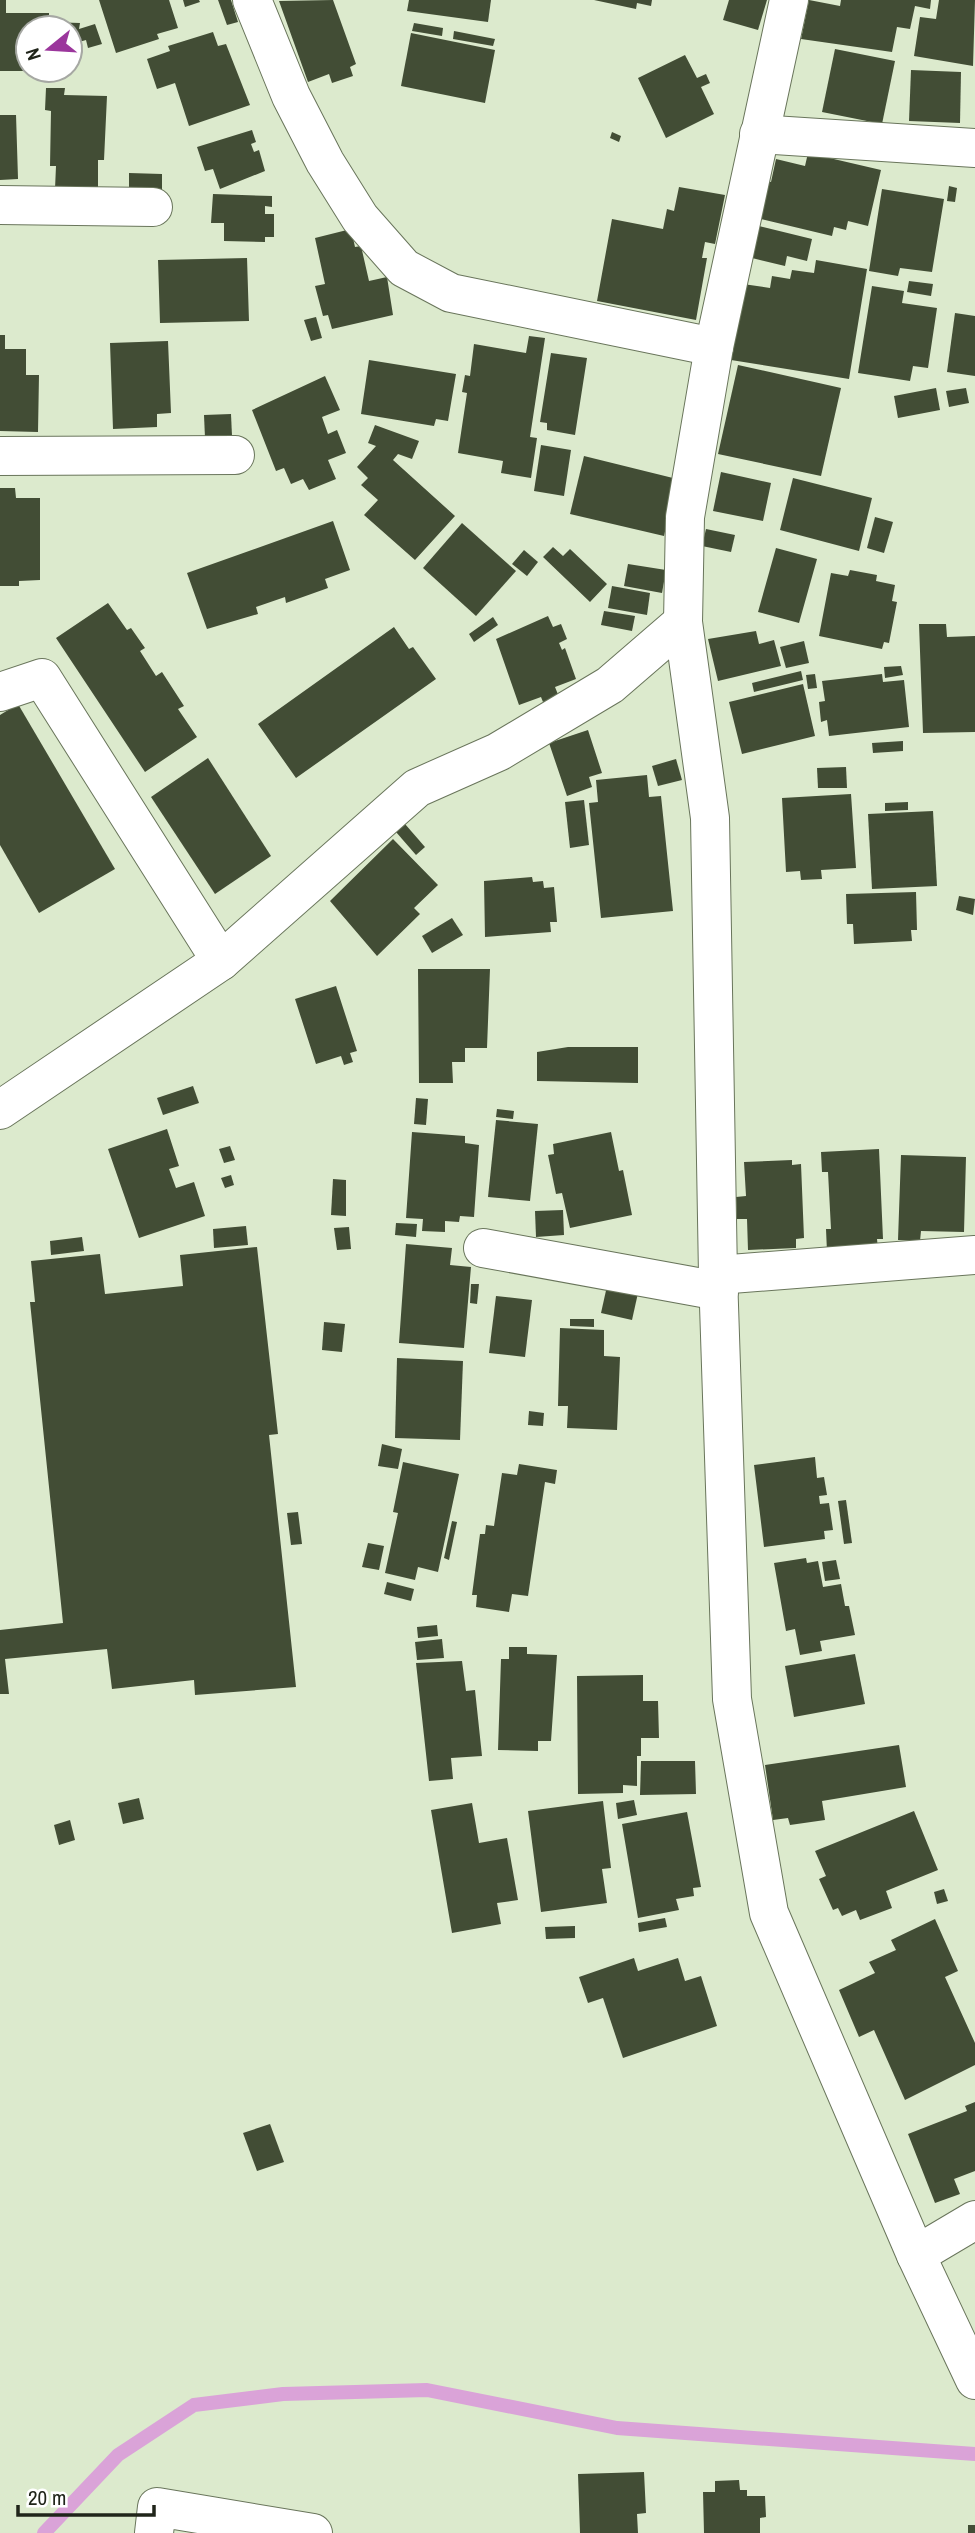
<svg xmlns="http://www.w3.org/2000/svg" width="975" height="2533" viewBox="0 0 975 2533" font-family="'Archivo Narrow',sans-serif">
	<rect width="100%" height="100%" fill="#dceacd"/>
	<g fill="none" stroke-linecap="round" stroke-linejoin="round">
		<path stroke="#daa3d8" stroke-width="14" d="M44,2533L118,2455L194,2405L283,2394L427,2390L617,2428L975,2454"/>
	</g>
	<g fill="#424d35">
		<path d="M0,0H6V13H49V22L80,23L79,29L95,24L102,44L88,48L86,40L79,42V62L70,61V28H28V71H0Z"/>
		<path d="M99,0H169L178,28L157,34L159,39L116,53Z"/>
		<path d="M183,0H199L200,2L185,7Z"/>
		<path d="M218,0H231L238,22L227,25Z"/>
		<path d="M333,0L356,64L350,67L353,76L332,83L329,74L308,82L279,1Z"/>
		<path d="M409,0H491L488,22L407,11Z"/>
		<path d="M594,0H652L651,6L637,3L636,9Z"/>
		<path d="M729,0H767L758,30L723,20Z"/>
		<path d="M809,0L840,6L841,0H931L930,9L915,6L910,29L897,27L892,52L801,39Z"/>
		<path d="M939,0H975L973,66L914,56L920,17L936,19Z"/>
		<path d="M414,23L443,28L442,36L412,31Z"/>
		<path d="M454,31L495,39L493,46L453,39Z"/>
		<path d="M213,32L218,46L226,44L250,105L189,126L175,83L157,89L147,59L170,51L168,46Z"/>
		<path d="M411,33L495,50L485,103L401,86Z"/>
		<path d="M835,49L895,61L882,124L822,112Z"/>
		<path d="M685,55L697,78L706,74L710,83L701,87L714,114L666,138L638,78Z"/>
		<path d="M911,70L961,72L960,123L909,121Z"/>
		<path d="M46,88H65L64,95L107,96L104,160H98V187L55,189L56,166H50L51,111L45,110Z"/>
		<path d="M0,115H16L18,179L0,180Z"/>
		<path d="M252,130L256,142L251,144L254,152L259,150L265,171L220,189L213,169L205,171L197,147Z"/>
		<path d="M612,132L621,136L619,142L610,138Z"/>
		<path d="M808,153L881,170L868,226L848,221L846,230L834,227L832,236L757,218L765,181L771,182L776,159L805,166Z"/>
		<path d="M129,173L162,174V192L129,190Z"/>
		<path d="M949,186L957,188L955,202L947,201Z"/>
		<path d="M679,187L725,195L715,244L705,242L702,258H707L696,320L597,301L612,219L663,229L667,209L674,211Z"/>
		<path d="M882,189L944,199L932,272L900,268L898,276L869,271Z"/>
		<path d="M213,194L272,196V207L265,206V214H274V237H265V242L224,241V223H211Z"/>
		<path d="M755,225L812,239L807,261L787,256L785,266L748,257Z"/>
		<path d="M351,229L355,247L361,246L369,281L387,277L393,315L332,329L328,315L323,316L315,286L325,284L315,238Z"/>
		<path d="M247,258L249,321L160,323L158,260Z"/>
		<path d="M816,260L867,269L849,379L731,360L743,284L770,288L772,276L790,279L792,270L814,273Z"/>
		<path d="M909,281L933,284L931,296L907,292Z"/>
		<path d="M872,286L904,291L902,303L937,308L928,368L913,366L910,381L858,373Z"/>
		<path d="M955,313L975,316V376L947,372Z"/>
		<path d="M316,317L322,338L311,341L304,320Z"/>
		<path d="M0,335H5V349H26V375H39L38,432L0,431Z"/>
		<path d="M529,336L545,338L530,437L537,438L531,478L501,473L503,461L458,453L467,393L462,392L465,375L470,376L474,344L526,353Z"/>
		<path d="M168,341L171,413L157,414V427L113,429L110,343Z"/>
		<path d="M551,353L587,358L575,435L547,430V423L540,422Z"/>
		<path d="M369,360L456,374L448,421L436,419L434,426L361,414Z"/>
		<path d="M738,365L841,388L821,476L718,454Z"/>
		<path d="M325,376L340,410L322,417L328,434L337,430L346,453L328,460L336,479L309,490L303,479L291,484L284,468L276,471L252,410Z"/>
		<path d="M936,388L940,410L898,418L894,396Z"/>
		<path d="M966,388L969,403L949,407L946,391Z"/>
		<path d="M231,414L232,436L205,438L204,415Z"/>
		<path d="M375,425L419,441L412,459L398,454L393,460L455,516L415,560L364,515L378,500L361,485L368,478L357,467L376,446L368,443Z"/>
		<path d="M541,445L571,450L564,496L534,491Z"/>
		<path d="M584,456L677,479L664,536L570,514Z"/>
		<path d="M721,472L771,483L763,521L713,511Z"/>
		<path d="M793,478L872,498L859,551L780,530Z"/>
		<path d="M0,488H15L16,498H40V580L19,581V586H0Z"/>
		<path d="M875,517L893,522L884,553L867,548Z"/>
		<path d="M333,521L350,570L325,579L328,588L286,603L285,597L256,607L258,614L207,629L187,573Z"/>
		<path d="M462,523L516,571L476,616L423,568Z"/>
		<path d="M706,529L735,535L731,552L702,546Z"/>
		<path d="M553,547L563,556L570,549L607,584L590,602L543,557Z"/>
		<path d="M776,548L817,559L799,623L758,612Z"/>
		<path d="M524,550L538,562L527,576L512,564Z"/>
		<path d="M628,564L666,570L662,593L624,586Z"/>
		<path d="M850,570L877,575L876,581L895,585L892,601L897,602L889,643L884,642L882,649L819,636L831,573L848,576Z"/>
		<path d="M612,586L650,593L647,615L608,608Z"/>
		<path d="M108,603L127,630L131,628L145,648L140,651L156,676L162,672L184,706L178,709L197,737L145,772L56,638Z"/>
		<path d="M604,611L635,616L632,631L601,625Z"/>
		<path d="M548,616L553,627L561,624L567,639L559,643L562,650L565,648L576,679L555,687L559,697L543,702L541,697L519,705L496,639Z"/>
		<path d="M493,617L498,625L474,642L469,634Z"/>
		<path d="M919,624H946L947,637L975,636V732L923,733Z"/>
		<path d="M394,627L409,649L413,647L436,679L296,778L258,724Z"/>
		<path d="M756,631L759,644L774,640L781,666L718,681L708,639Z"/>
		<path d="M804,641L809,663L786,668L780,647Z"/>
		<path d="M901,666L903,675L885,678L884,667Z"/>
		<path d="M801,671L803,680L754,692L752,683Z"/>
		<path d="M815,674L817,688L808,689L806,675Z"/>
		<path d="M882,674L883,682L904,680L909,727L829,736L827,720L821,722L819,702L825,701L822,681Z"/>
		<path d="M803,684L815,736L742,754L729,702Z"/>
		<path d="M18,704L115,869L39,913L0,845V715Z"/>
		<path d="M588,730L602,773L589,777L592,787L567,796L549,743Z"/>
		<path d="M903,741V751L873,753L872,743Z"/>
		<path d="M208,758L271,856L215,894L151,797Z"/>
		<path d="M676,759L682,780L658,786L652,766Z"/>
		<path d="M846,767L847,788H818L817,768Z"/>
		<path d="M647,775L649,797L661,796L673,911L601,918L589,803L598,802L596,780Z"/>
		<path d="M851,794L856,868L821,870L822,879L801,880L800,871L786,872L782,798Z"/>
		<path d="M584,800L589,845L570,848L565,802Z"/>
		<path d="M908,802V810L885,811V803Z"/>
		<path d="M933,811L937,886L872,889L868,814Z"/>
		<path d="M405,824L425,847L416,855L396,832Z"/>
		<path d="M393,839L438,885L414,908L420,914L377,956L330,901Z"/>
		<path d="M532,877L533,882L543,881L544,888L554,887L557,922H550L551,932L485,937L484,881Z"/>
		<path d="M916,892L917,930H911L912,941L854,944L853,924H847L846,894Z"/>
		<path d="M959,896L975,899L973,915L956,910Z"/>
		<path d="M452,918L463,935L432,953L422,936Z"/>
		<path d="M418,969H490L487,1048H465V1062H452L453,1083H419Z"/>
		<path d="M336,986L357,1051L350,1053L353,1062L344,1065L341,1056L316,1064L295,999Z"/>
		<path d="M568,1047H638V1083L537,1081V1052Z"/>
		<path d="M193,1086L199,1103L163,1115L157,1098Z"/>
		<path d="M416,1098L428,1099L426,1125L414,1124Z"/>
		<path d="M497,1109L514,1111L513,1119L496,1117Z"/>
		<path d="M496,1120L538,1124L530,1201L488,1197Z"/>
		<path d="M167,1129L179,1166L169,1169L176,1188L194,1182L205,1216L139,1238L108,1149Z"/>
		<path d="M412,1132L465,1136V1143L479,1145L474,1217L460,1216L459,1222L445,1221V1232L422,1231L423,1219L406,1218Z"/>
		<path d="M611,1132L619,1171L623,1170L632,1215L570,1228L562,1193L556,1194L548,1155L554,1154L553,1144Z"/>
		<path d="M230,1146L235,1160L224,1163L219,1149Z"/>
		<path d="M879,1149L883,1239H877L878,1249L827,1252L826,1229H831L828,1172H822L821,1152Z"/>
		<path d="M901,1155L966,1157L964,1232L921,1231L920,1241L898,1240Z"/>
		<path d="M792,1160V1165L801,1164L804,1238L796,1239V1248L748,1250L747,1219H737L736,1197L746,1196L744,1162Z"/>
		<path d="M231,1175L234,1185L225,1188L221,1178Z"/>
		<path d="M333,1179L346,1180V1216L331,1215Z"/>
		<path d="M563,1210L564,1235L536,1237L535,1211Z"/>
		<path d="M396,1223L417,1224L416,1237L395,1235Z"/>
		<path d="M246,1226L248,1245L214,1248L213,1229Z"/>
		<path d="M349,1227L351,1249L337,1250L334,1228Z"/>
		<path d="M82,1237L84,1251L51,1255L50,1241Z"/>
		<path d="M406,1244L452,1248L450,1265L471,1267L464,1348L399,1343Z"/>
		<path d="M257,1247L278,1434L269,1435L296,1687L195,1695L194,1680L112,1689L107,1649L5,1659L9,1694H0V1630L63,1623L30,1302H35L31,1261L100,1254L105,1294L183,1286L180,1255Z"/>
		<path d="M471,1284H479L477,1304L470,1303Z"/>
		<path d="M607,1286L638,1293L632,1320L601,1313Z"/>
		<path d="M496,1296L532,1300L525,1357L489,1353Z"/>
		<path d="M570,1319H594V1327L570,1326Z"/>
		<path d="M324,1322L345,1324L342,1352L322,1350Z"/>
		<path d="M560,1328L604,1330V1356L620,1357L617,1430L567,1428L568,1406H558Z"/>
		<path d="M397,1358L463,1361L460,1440L395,1438Z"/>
		<path d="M529,1411L544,1413L543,1426L528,1425Z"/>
		<path d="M382,1444L402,1449L398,1469L378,1466Z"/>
		<path d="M815,1457L817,1478L824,1477L827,1495L819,1496L820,1504L829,1503L833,1530L824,1531L825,1539L764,1547L754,1465Z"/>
		<path d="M403,1462L459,1474L438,1572L418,1567L415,1580L385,1573L398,1513L393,1512Z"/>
		<path d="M519,1464L557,1470L555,1484L545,1482L528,1596L512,1594L509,1612L476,1607L477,1595H472L480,1534H485L486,1525L494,1526L502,1473L517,1475Z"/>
		<path d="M846,1500L852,1543L844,1544L838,1501Z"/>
		<path d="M298,1512L302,1544L291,1545L287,1513Z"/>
		<path d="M452,1521L457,1522L449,1560L444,1558Z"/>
		<path d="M368,1543L384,1546L379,1570L362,1567Z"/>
		<path d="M806,1558L807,1563L818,1561L823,1587L841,1584L845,1606H849L855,1635L820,1641L822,1651L800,1655L795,1629L786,1631L774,1563Z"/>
		<path d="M836,1560L840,1579L825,1581L822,1562Z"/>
		<path d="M387,1582L414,1589L411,1601L384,1594Z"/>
		<path d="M437,1625L438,1636L418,1638L417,1627Z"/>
		<path d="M442,1639L444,1658L417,1660L415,1642Z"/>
		<path d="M509,1647H527V1654L557,1655L551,1741H538V1751L498,1750L501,1659H509Z"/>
		<path d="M855,1654L865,1704L794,1717L785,1666Z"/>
		<path d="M462,1661L466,1691L475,1690L482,1756L451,1758L453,1779L429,1781L416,1663Z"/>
		<path d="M643,1675V1701H658L659,1738H641V1756H637V1786L623,1785V1793L578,1794L577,1676Z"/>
		<path d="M899,1745L906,1787L822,1801L825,1820L790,1825L788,1818L773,1820L765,1765Z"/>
		<path d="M641,1761H695L696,1794L640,1795Z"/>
		<path d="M139,1798L144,1819L123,1824L118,1803Z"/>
		<path d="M634,1800L637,1815L618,1819L616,1803Z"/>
		<path d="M603,1801L611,1868L602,1869L607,1903L541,1912L528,1811Z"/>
		<path d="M472,1803L479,1843L507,1838L518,1900L497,1903L501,1924L452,1933L431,1810Z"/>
		<path d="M914,1811L938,1870L886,1891L892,1908L860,1920L856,1910L842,1916L838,1908L833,1910L819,1879L826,1876L815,1851Z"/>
		<path d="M687,1812L701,1887L693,1888L694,1896L676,1899L679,1910L638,1918L622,1824Z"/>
		<path d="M70,1820L75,1840L59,1845L54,1825Z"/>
		<path d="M944,1889L948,1901L937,1904L934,1892Z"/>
		<path d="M665,1918L667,1927L639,1932L638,1923Z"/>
		<path d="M935,1919L958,1971L945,1977L975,2043V2065L905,2100L874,2030L859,2037L839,1990L875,1973L869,1962L896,1950L891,1940Z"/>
		<path d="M575,1926V1938L546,1939L545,1927Z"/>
		<path d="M634,1958L638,1971L678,1958L685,1981L701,1976L717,2026L623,2058L603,1998L588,2003L579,1977Z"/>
		<path d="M975,2102V2171L954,2179L960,2194L935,2203L908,2134L967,2111L965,2106Z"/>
		<path d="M270,2124L284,2162L257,2171L243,2133Z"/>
		<path d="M644,2472L646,2513L637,2514L638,2533H580L578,2474Z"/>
		<path d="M739,2480L740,2490H747V2496H765L766,2517L760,2518V2533H704L703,2492H715V2481Z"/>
		<rect x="968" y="2525" width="7" height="8"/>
	</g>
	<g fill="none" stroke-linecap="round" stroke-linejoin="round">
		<g stroke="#69755b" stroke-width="40">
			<g id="minor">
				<path d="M252,0L291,96L325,162L360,218L404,268L451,293L714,347"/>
				<path d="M789,0L714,347L685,517L683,622L710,818L718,1275L732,1699L769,1913L916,2255L975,2380"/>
				<path d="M759,134L975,148"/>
				<path d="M0,205L153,207"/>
				<path d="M0,456L235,455"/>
				<path d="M0,692L42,678L221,961"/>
				<path d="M0,1110L221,961L417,788L498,752L610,685L683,622"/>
				<path d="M483,1248L719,1291"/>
				<path d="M718,1275L975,1255"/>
				<path d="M916,2255L975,2220"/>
				<path d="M154,2533L157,2507L313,2533"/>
			</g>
		</g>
		<use href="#minor" stroke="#fff" stroke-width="38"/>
	</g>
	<g transform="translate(49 49) rotate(252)"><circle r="33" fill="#ffffff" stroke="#a6a8a3" stroke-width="2"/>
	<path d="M0-5L12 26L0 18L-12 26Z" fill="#9b369c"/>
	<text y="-10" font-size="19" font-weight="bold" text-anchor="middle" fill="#20251a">N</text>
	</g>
	<path d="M18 2505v10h136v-10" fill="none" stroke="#20251a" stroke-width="3.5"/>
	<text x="28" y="2505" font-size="21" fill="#20251a" stroke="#ffffff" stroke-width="5" paint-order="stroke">20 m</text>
</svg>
